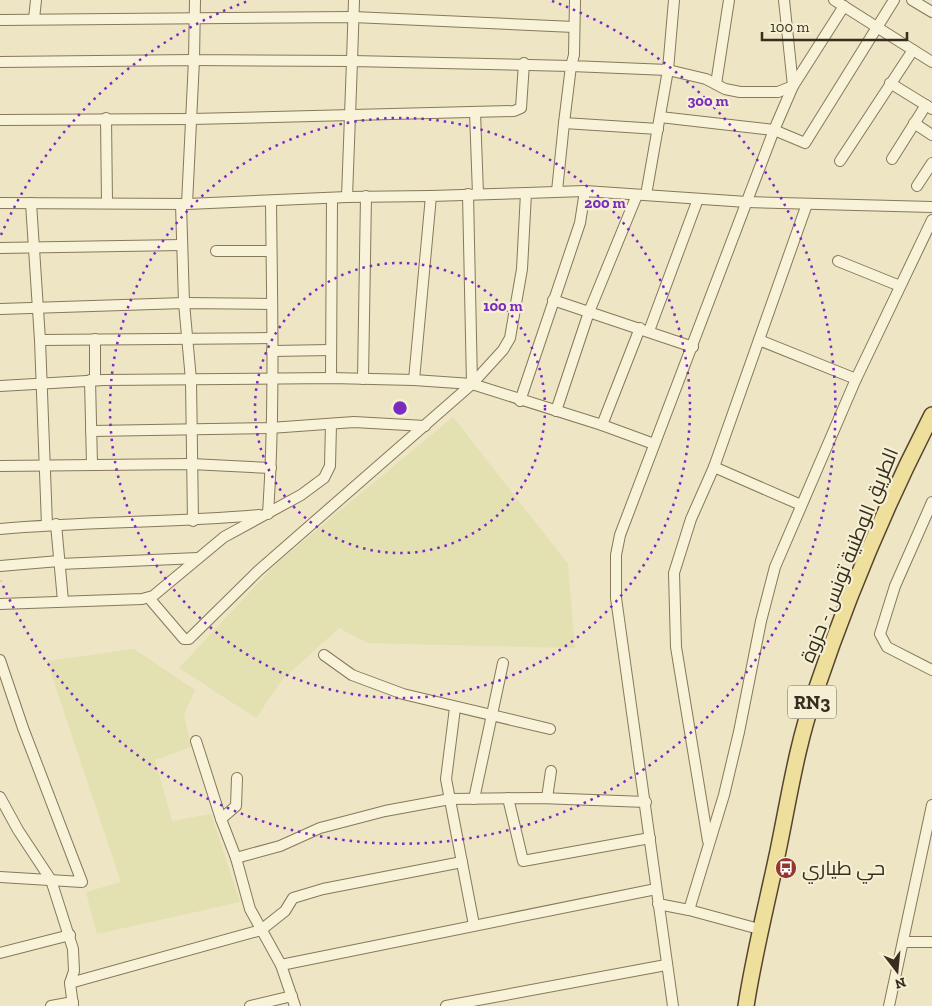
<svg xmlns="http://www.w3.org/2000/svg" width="932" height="1006" viewBox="0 0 932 1006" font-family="'Zilla Slab',Cairo,serif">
	<rect width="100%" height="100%" fill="#ede5c4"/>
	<g fill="#e3e0b2">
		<path d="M453,417L568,564L575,648L367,643L339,628L282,680L256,718L179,668L278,562Z"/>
		<path d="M134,649L195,690L184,714L191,747L155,760L172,821L211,814L240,902L97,934L86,892L121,882L47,661Z"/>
	</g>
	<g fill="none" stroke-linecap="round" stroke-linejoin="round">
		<g stroke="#87785b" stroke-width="12">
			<g id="street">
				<path d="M195,0L194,60L352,61L354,0"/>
				<path d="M575,0L574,55L571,66L668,70L706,79L725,89L740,92H778L793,86L844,6"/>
				<path d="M834,0L932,62"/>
				<path d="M912,0L932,12"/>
				<path d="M34,19L36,0"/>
				<path d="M0,20L353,17L574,27"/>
				<path d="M0,62L194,60L187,204"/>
				<path d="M890,83L932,109"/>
				<path d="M716,84L729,0"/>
				<path d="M475,112L478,194"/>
				<path d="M660,117L774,130L805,143L894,0"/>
				<path d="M106,118L107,203"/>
				<path d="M0,120L191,119L514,111L521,108L524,63"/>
				<path d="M914,123L932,135"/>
				<path d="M892,159L926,105"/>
				<path d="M840,161L913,50"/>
				<path d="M917,186L932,163"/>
				<path d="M557,191L564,123"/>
				<path d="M468,194L472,384"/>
				<path d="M646,195L668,70L674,0"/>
				<path d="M431,196L347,197L352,61L571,66L564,123L658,129"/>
				<path d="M0,203L187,204L347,197"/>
				<path d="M31,203L40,340L47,525"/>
				<path d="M181,204L184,303L191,380L193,521"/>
				<path d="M0,248L182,245"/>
				<path d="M216,251H271"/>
				<path d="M838,261L900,286"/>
				<path d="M553,300L693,347"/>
				<path d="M0,309L184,303L272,304"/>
				<path d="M649,331L698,199"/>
				<path d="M95,339V380"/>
				<path d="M40,340L272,338"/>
				<path d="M759,340L856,379"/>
				<path d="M272,351L331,350"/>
				<path d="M331,378L332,198"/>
				<path d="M363,379L366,196"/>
				<path d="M90,380L92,465"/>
				<path d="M414,380L431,196L526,193"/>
				<path d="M0,386L104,380L331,378L414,380L472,384L602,425L654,444"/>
				<path d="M520,401L580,223L585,191"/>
				<path d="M556,411L589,312L637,195"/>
				<path d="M602,425L640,328"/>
				<path d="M91,431L270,428L354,422L425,426"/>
				<path d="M0,466L191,464L271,468"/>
				<path d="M714,467L801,505"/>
				<path d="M932,502L895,586L880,634L887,647L932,670"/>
				<path d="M268,514C275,410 272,305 271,201"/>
				<path d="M56,524L63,601"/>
				<path d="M0,529C86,521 173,523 259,515"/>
				<path d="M60,564L198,558"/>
				<path d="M0,566L59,561"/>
				<path d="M149,598L184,639H189L258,571L472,384L503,350L510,338L522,269L526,193L585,191L747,202L932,207"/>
				<path d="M0,604L142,599L153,596L224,537L301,495L324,478L330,466L331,424"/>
				<path d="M324,655L352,675L403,694L550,729"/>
				<path d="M0,660L23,728L82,882L0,877"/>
				<path d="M455,708L446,779L474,925"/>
				<path d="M196,741L221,819L236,858"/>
				<path d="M0,797L18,830L51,880L73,949L74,971L70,983L73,1006"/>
				<path d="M508,798L523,861L650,838"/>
				<path d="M547,798L551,771"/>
				<path d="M474,799L503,663"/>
				<path d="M221,819L236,806L237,778"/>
				<path d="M708,841L676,647L674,573L691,519L714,467L807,204"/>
				<path d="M658,904L689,910L724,795L739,732L761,621L775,567L856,379L932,220"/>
				<path d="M689,910L759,929"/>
				<path d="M903,942H932"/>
				<path d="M0,953L70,935"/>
				<path d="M281,965L656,889"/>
				<path d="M70,983L261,930L285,911L293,898L323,889L462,862"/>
				<path d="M51,1006L73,1002"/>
				<path d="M250,1006L292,996"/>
				<path d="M295,1006L281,965L250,909L236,858L280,846L320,828L385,811L450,799L540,798L646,802"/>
				<path d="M446,1006L666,965"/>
				<path d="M673,1006L616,598V555L620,535L774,130L793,86L784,0"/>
				<path d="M889,1006L932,805"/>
			</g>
		</g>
		<g stroke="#55452f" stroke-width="18">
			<path id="primary" d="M746,1006C754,954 767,903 778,851C789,798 797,744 815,693C847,598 886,504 932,415"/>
		</g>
		<use href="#street" stroke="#f8f2d8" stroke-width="10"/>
		<use href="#primary" stroke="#efdf9d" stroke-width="15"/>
	</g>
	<g fill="none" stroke="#7b2cbf" stroke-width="2.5" stroke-dasharray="2.5 5">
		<circle cx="400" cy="408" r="145"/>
		<circle cx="400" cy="408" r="290"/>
		<path d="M1 235A435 435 0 0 1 248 1M552 1A435 435 0 1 1 1 581"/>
	</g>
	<defs>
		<g id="bus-disc" transform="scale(1.125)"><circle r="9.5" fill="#95372d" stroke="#f5efd4"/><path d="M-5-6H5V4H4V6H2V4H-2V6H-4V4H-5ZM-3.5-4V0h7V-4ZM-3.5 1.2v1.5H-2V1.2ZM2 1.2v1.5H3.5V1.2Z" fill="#fff"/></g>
	</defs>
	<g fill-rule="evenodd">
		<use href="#bus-disc" x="786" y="868"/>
	</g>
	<g text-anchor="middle" stroke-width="4.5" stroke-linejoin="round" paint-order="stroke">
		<rect fill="#f5efd4" stroke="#716855" stroke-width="1" x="788" y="685.5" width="48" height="33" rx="4"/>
		<g font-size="19" font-weight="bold" fill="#382e1f">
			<text x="812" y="709">RN3</text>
		</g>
		<g font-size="20" fill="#382e1f" stroke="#f5efd4">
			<text transform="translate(849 555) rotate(-68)" y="7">الطريق الوطنية تونس - حزوة</text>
		</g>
		<g font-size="20" fill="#382e1f" stroke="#f5efd4" text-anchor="start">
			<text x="802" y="875">حي طياري</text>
		</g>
	</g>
	<circle cx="400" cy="408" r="8" fill="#7b2cbf" stroke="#f5efd4" stroke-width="2.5"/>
	<g font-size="15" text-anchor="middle" font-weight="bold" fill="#7b2cbf" stroke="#f5efd4" stroke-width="4.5" stroke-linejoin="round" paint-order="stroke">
		<text x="708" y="106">300 m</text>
		<text x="605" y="208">200 m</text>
		<text x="503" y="311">100 m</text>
	</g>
	<g transform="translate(897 971) rotate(164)" stroke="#f5efd4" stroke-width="4" paint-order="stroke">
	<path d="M0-4L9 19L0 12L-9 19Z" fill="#382e1f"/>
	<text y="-8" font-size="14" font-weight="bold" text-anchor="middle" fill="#382e1f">N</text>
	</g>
	<path d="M762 32v8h145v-8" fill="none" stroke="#382e1f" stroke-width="2.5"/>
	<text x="770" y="32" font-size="15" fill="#382e1f" stroke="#f5efd4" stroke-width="4" paint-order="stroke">100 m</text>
</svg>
